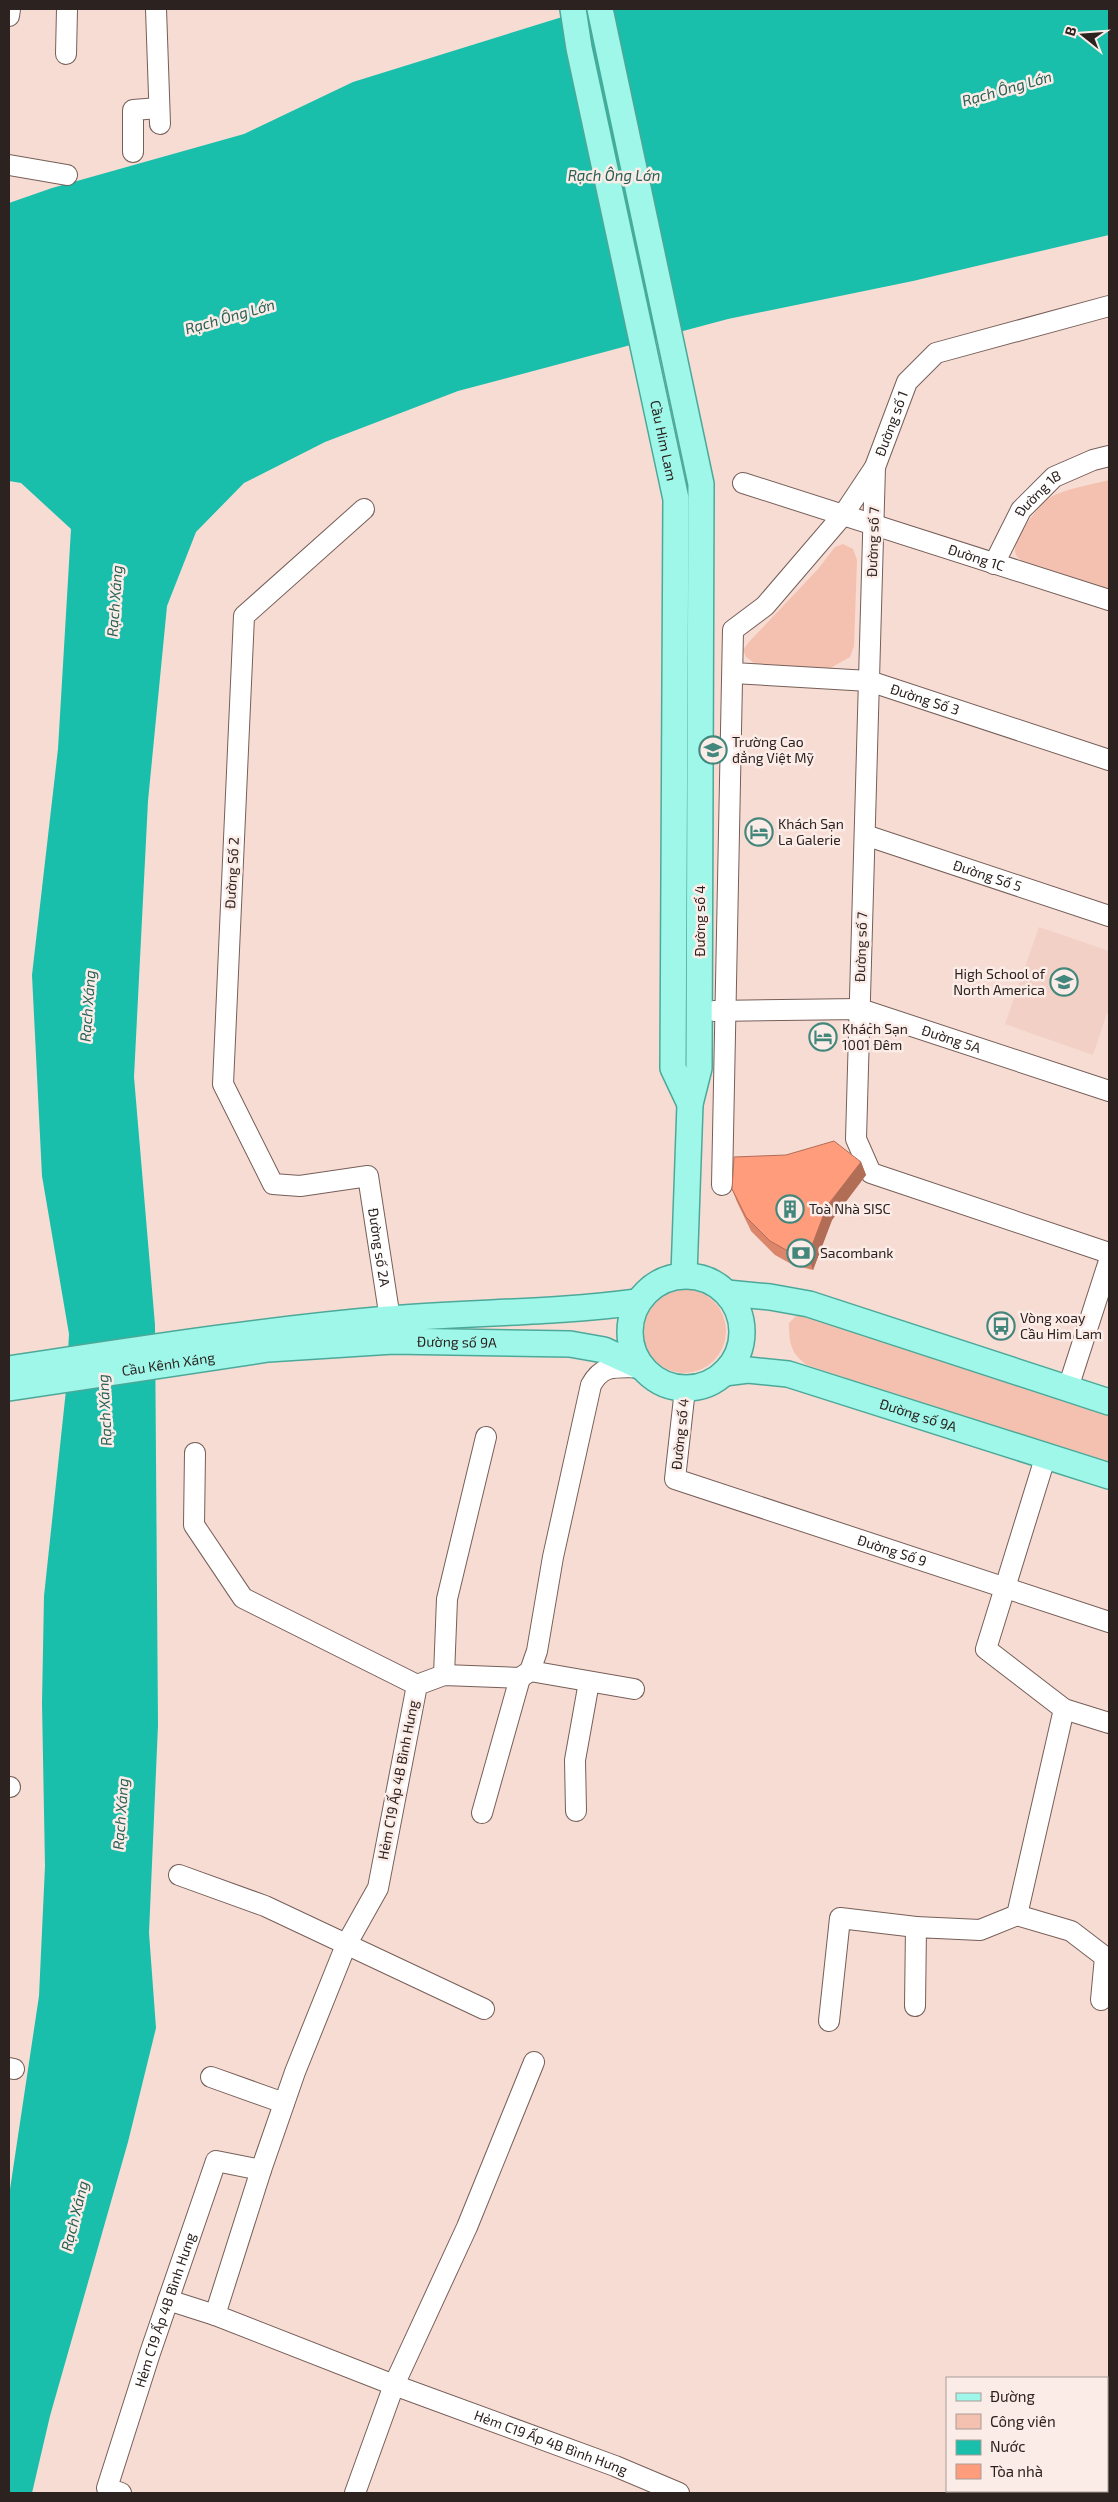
<svg xmlns="http://www.w3.org/2000/svg" width="1118" height="2502" viewBox="0 0 1118 2502" font-family="'Exo 2',sans-serif">
	<rect width="100%" height="100%" fill="#f7dcd4"/>
	<path fill="#f3d0c5" d="M1039,927L1109,951V1014L1107,1013L1093,1055L1005,1024Z"/>
	<g fill="#f4c1b0">
		<path d="M1109,480V592L1030,566C1023,562 1015,558 1015,550C1014,537 1039,505 1049,498C1066,488 1091,485 1109,480Z"/>
		<path d="M843,544L853,549L857,560L854,646L850,657L827,670L754,663L746,657L743,650L748,643L818,569L835,547Z"/>
		<circle cx="684" cy="1331" r="42"/>
		<path d="M797,1315H809L1109,1414V1466L807,1365C791,1354 789,1343 789,1323Z"/>
	</g>
	<path fill="#19bfab" d="M588,9H1109V235L913,281L728,319L458,391L325,442L244,483L196,532L167,606L148,801L134,1077L155,1325L158,1725L149,1933L156,2028L128,2142L50,2416L32,2493H9V2196L39,1996L45,1866L42,1703L44,1596L66,1390L69,1334L42,1176L32,975L58,749L71,529L21,483L9,481V203L52,188L244,134L353,82Z"/>
	<g fill="none" stroke-linecap="round" stroke-linejoin="round">
		<g stroke="#765f58" stroke-width="22">
			<g id="minor">
				<path d="M156,9L160,124"/>
				<path d="M9,16L10,9"/>
				<path d="M66,54L67,9"/>
				<path d="M133,152V110L159,108"/>
				<path d="M9,165L67,175"/>
				<path d="M875,467L856,1139L871,1173L1109,1253"/>
				<path id="s1" d="M743,483L1109,600"/>
				<path id="s2" d="M364,509L244,616L223,1084L273,1184L300,1186L368,1176L390,1319"/>
				<path id="s3" d="M994,564L1021,510L1054,477L1093,460L1109,456"/>
				<path id="s4" d="M733,673L869,681L1109,760"/>
				<path id="s5" d="M865,835L1109,916"/>
				<path id="s6" d="M714,1011L860,1009L1109,1091"/>
				<path id="s7" d="M722,1185L733,630L765,606L843,515L875,467L907,382L936,353L1109,306"/>
				<path id="s8" d="M639,1367C617,1368 603,1363 591,1385L553,1557L537,1651L530,1671L520,1678L444,1675L417,1685L378,1888L346,1945L295,2072L261,2170L215,2315L394,2385L615,2466L679,2493"/>
				<path d="M1068,1388L1109,1261"/>
				<path id="s9" d="M685,1389L675,1479L1109,1622"/>
				<path d="M195,1453L194,1525L243,1598L417,1685"/>
				<path d="M1046,1455L986,1649L1064,1709L1109,1723"/>
				<path d="M530,1671L634,1689"/>
				<path d="M444,1675L447,1599L486,1437"/>
				<path d="M9,1787H10"/>
				<path d="M576,1811L575,1760L589,1682"/>
				<path d="M482,1813L520,1678"/>
				<path d="M179,1875L265,1906L484,2009"/>
				<path d="M1017,1915L1071,1931L1105,1957L1101,2000"/>
				<path d="M915,2006L916,1927L980,1930L1017,1915L1064,1709"/>
				<path d="M829,2021L840,1918L916,1927"/>
				<path d="M9,2068L14,2069"/>
				<path d="M211,2077L284,2103"/>
				<path d="M168,2300L215,2315"/>
				<path id="s10" d="M121,2493L107,2488L150,2353L216,2161L261,2170"/>
				<path d="M355,2493L394,2385L467,2227L534,2062"/>
			</g>
		</g>
		<g stroke="#4ca999" stroke-width="28">
			<g id="major">
				<path id="s11" d="M573,9L579,48L676,499L673,1068L690,1104"/>
				<path d="M600,9L701,484L699,1068L690,1104L684,1275"/>
				<circle cx="686" cy="1332" r="56"/>
				<path d="M727,1293L770,1297L809,1304L1109,1402"/>
				<path d="M9,1369C135,1350 261,1330 388,1319C471,1312 555,1313 637,1302"/>
				<path id="s12" d="M724,1373L748,1370L788,1374L1109,1476"/>
				<path id="s13" d="M9,1388L268,1349L393,1341L570,1344L604,1350L641,1367"/>
			</g>
		</g>
		<use href="#minor" stroke="#fff" stroke-width="20"/>
		<use href="#major" stroke="#9ef7e9" stroke-width="25"/>
	</g>
	<path fill="#db866b" d="M861,1162L866,1175L832,1220L813,1270L793,1265L775,1255L751,1231L737,1202L732,1189Z"/>
	<path fill="#b26d57" d="M861,1162L866,1175L832,1220L813,1270L808,1256L827,1206Z"/>
	<path fill="#ff9c7c" stroke="#b26d57" d="M834,1141L861,1162L827,1206L808,1256L788,1251L770,1241L746,1217L732,1189L734,1157L786,1155Z"/>
	<defs>
		<g id="school-ring" transform="scale(1.4375)"><circle r="9.5" fill="#fcece7" stroke="#43877c" stroke-width="1.5"/><path d="M0-5L7-2L0 1L-7-2ZM-4 1L0 2.5L4 1V4Q0 6-4 4Z" fill="#43877c"/></g>
		<g id="hotel-ring" transform="scale(1.4375)"><circle r="9.5" fill="#fcece7" stroke="#43877c" stroke-width="1.5"/><path d="M-6-4.5h1.5V1H6V5H4.5V3h-9V5H-6ZM-4 0a1.8 1.8 0 1 1 3.6 0ZM.5 0V-2.5h3Q6-2.5 6 0Z" fill="#43877c"/></g>
		<g id="building-ring" transform="scale(1.4375)"><circle r="9.5" fill="#fcece7" stroke="#43877c" stroke-width="1.5"/><path d="M-4-6H4V6H1V3H-1V6H-4ZM-2.5-4.3h1.7v1.8h-1.7ZM.8-4.3h1.7v1.8H.8ZM-2.5-1h1.7V.8h-1.7ZM.8-1h1.7V.8H.8Z" fill="#43877c"/></g>
		<g id="bank-ring" transform="scale(1.4375)"><circle r="9.5" fill="#fcece7" stroke="#43877c" stroke-width="1.5"/><path d="M-6-4H6V4H-6ZM0-2.3a2.3 2.3 0 1 0 0 4.6a2.3 2.3 0 1 0 0-4.6Z" fill="#43877c"/></g>
		<g id="bus-ring" transform="scale(1.4375)"><circle r="9.5" fill="#fcece7" stroke="#43877c" stroke-width="1.5"/><path d="M-5-6H5V4H4V6H2V4H-2V6H-4V4H-5ZM-3.5-4V0h7V-4ZM-3.5 1.2v1.5H-2V1.2ZM2 1.2v1.5H3.5V1.2Z" fill="#43877c"/></g>
	</defs>
	<g fill-rule="evenodd">
		<use href="#school-ring" x="713" y="750"/>
		<use href="#hotel-ring" x="759" y="832"/>
		<use href="#school-ring" x="1064" y="982"/>
		<use href="#hotel-ring" x="823" y="1037"/>
		<use href="#building-ring" x="790" y="1209"/>
		<use href="#bank-ring" x="801" y="1253"/>
		<use href="#bus-ring" x="1001" y="1326"/>
	</g>
	<g text-anchor="middle" stroke-width="5" stroke-linejoin="round" paint-order="stroke">
		<g font-size="14" fill="#2c221f" stroke="#fcece7">
			<text dy="5" stroke="none"><textPath href="#s7" startOffset="819">Đường số 1</textPath></text>
			<text dy="5" stroke="none"><textPath href="#s11" startOffset="441">Cầu Him Lam</textPath></text>
			<text dy="5" stroke="none"><textPath href="#s3" startOffset="84">Đường 1B</textPath></text>
			<text transform="translate(873 542) rotate(-88)" y="5">Đường số 7</text>
			<text dy="5" stroke="none"><textPath href="#s1" startOffset="245">Đường 1C</textPath></text>
			<text dy="5" stroke="none"><textPath href="#s4" startOffset="195">Đường Số 3</textPath></text>
			<text transform="translate(232 873) rotate(-87)" y="5">Đường Số 2</text>
			<text dy="5" stroke="none"><textPath href="#s5" startOffset="129">Đường Số 5</textPath></text>
			<text transform="translate(700 921) rotate(-90)" y="5">Đường số 4</text>
			<text transform="translate(861 947) rotate(-88)" y="5">Đường số 7</text>
			<text dy="5" stroke="none"><textPath href="#s6" startOffset="242">Đường 5A</textPath></text>
			<text dy="5" stroke="none"><textPath href="#s2" startOffset="909">Đường số 2A</textPath></text>
			<text dy="5" stroke="none"><textPath href="#s13" startOffset="451">Đường số 9A</textPath></text>
			<text dy="5" stroke="none"><textPath href="#s13" startOffset="161">Cầu Kênh Xáng</textPath></text>
			<text dy="5" stroke="none"><textPath href="#s12" startOffset="201">Đường số 9A</textPath></text>
			<text transform="translate(680 1434) rotate(-84)" y="5">Đường số 4</text>
			<text dy="5" stroke="none"><textPath href="#s9" startOffset="319">Đường Số 9</textPath></text>
			<text transform="translate(398 1780) rotate(-79)" y="5">Hẻm C19 Ấp 4B Bình Hưng</text>
			<text dy="5" stroke="none"><textPath href="#s10" startOffset="202">Hẻm C19 Ấp 4B Bình Hưng</textPath></text>
			<text dy="5" stroke="none"><textPath href="#s8" startOffset="1489">Hẻm C19 Ấp 4B Bình Hưng</textPath></text>
		</g>
		<g font-size="14" fill="#2c221f" stroke="#fcece7" text-anchor="start">
			<text x="732" y="747">Trường Cao<tspan x="732" dy="16">đẳng Việt Mỹ</tspan></text>
			<text x="778" y="829">Khách Sạn<tspan x="778" dy="16">La Galerie</tspan></text>
			<text x="1045" y="979" text-anchor="end">High School of<tspan x="1045" dy="16">North America</tspan></text>
			<text x="842" y="1034">Khách Sạn<tspan x="842" dy="16">1001 Đêm</tspan></text>
			<text x="809" y="1214">Toà Nhà SISC</text>
			<text x="820" y="1258">Sacombank</text>
			<text x="1020" y="1323">Vòng xoay<tspan x="1020" dy="16">Cầu Him Lam</tspan></text>
		</g>
		<g font-size="15" font-style="italic" fill="#266057" stroke="#fcece7">
			<text transform="translate(1007 89) rotate(-16)" y="5">Rạch Ông Lớn</text>
			<text x="614" y="181">Rạch Ông Lớn</text>
			<text transform="translate(230 317) rotate(-16)" y="5">Rạch Ông Lớn</text>
			<text transform="translate(115 601) rotate(-86)" y="5">Rạch Xáng</text>
			<text transform="translate(88 1006) rotate(-86)" y="5">Rạch Xáng</text>
			<text transform="translate(105 1410) rotate(-93)" y="5">Rạch Xáng</text>
			<text transform="translate(121 1814) rotate(-86)" y="5">Rạch Xáng</text>
			<text transform="translate(75 2216) rotate(-76)" y="5">Rạch Xáng</text>
		</g>
	</g>
	<rect width="1118" height="2502" fill="none" stroke="#2c221f" stroke-width="20"/>
	<rect x="946" y="2377" width="162" height="115" fill="#fcece7" stroke="#a99b97"/>
	<rect x="956" y="2393" width="25" height="8" fill="#9ef7e9" stroke="#a99b97"/>
	<text x="990" y="2402" font-size="15" fill="#2c221f">Đường</text>
	<rect x="956" y="2414" width="25" height="15" fill="#f4c1b0" stroke="#a99b97"/>
	<text x="990" y="2427" font-size="15" fill="#2c221f">Công viên</text>
	<rect x="956" y="2440" width="25" height="15" fill="#19bfab" stroke="#a99b97"/>
	<text x="990" y="2452" font-size="15" fill="#2c221f">Nước</text>
	<rect x="956" y="2464" width="25" height="15" fill="#ff9c7c" stroke="#a99b97"/>
	<text x="990" y="2477" font-size="15" fill="#2c221f">Tòa nhà</text>
	<g transform="translate(1083 35) rotate(287)" stroke="#fcece7" stroke-width="4" paint-order="stroke">
	<path d="M0-4L9 19L0 12L-9 19Z" fill="#2c221f"/>
	<text y="-8" font-size="14" font-weight="bold" text-anchor="middle" fill="#2c221f">B</text>
	</g>
</svg>
